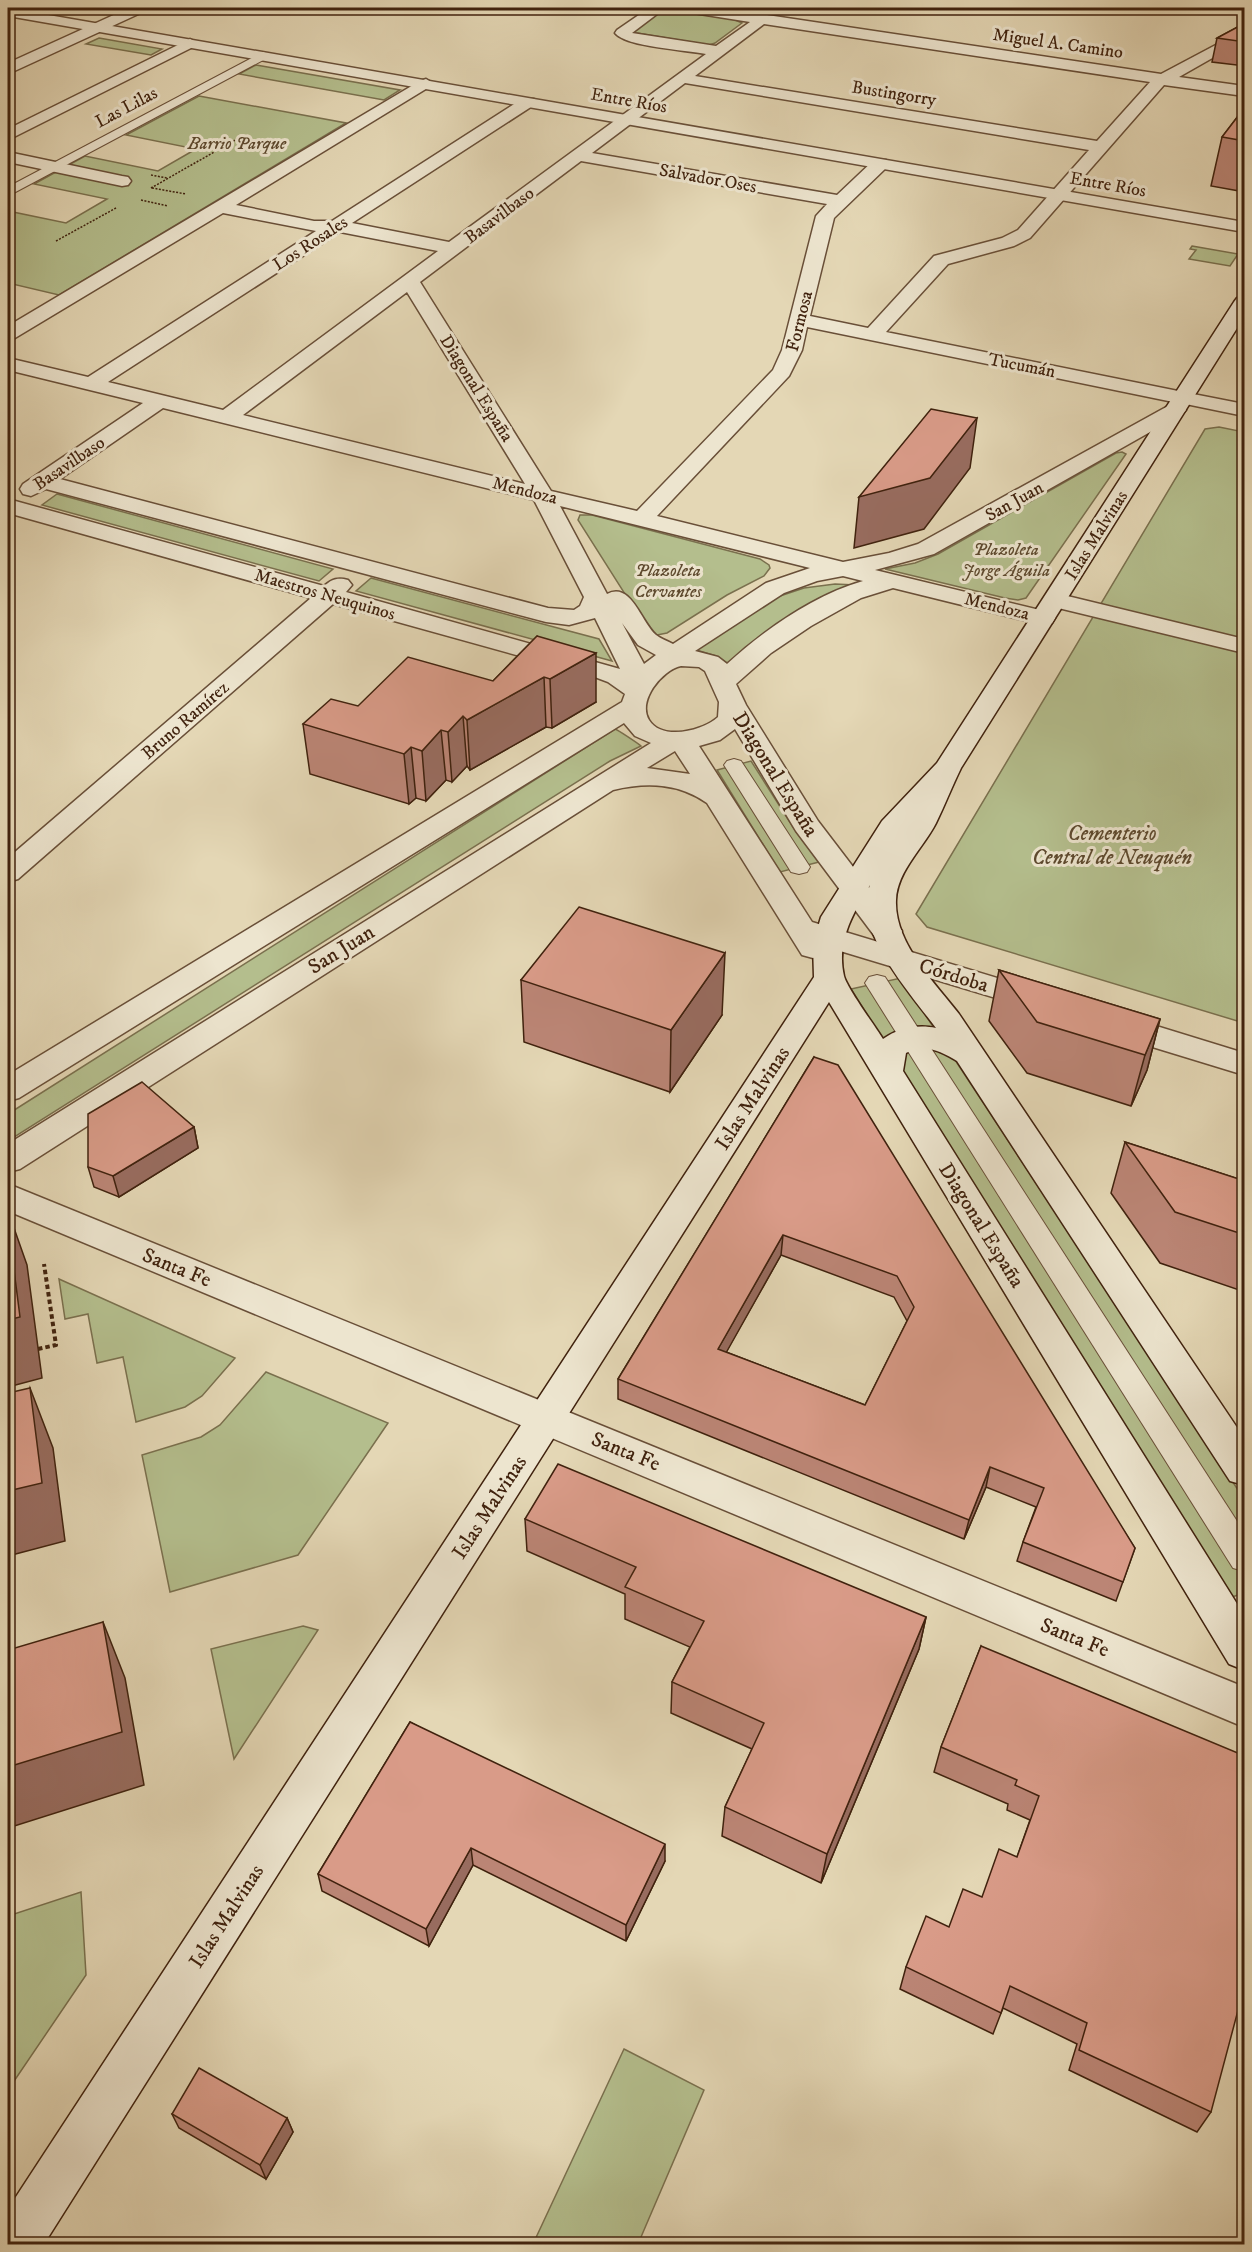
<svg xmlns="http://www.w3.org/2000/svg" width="1252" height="2252" viewBox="0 0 1252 2252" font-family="'IM FELL DW Pica',serif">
	<rect width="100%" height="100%" fill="#e4d7b5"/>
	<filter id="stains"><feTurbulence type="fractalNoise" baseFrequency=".00333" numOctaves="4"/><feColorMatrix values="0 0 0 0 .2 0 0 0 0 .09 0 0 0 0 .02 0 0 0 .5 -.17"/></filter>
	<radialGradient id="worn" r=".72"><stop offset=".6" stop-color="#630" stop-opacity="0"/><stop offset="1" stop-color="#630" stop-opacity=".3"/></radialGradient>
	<g fill="#b4be8d" stroke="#7a704e" stroke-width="1.5">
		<path d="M668,10L733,19L742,23L715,43L709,45L631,32L661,11Z"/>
		<path d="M99,38L162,49L151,55L86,44Z"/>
		<path d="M256,65L400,90L384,100L239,74Z"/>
		<path d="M199,96L346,123L59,295L8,283V211L66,223L107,199L34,184L85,156L158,171L196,149L126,135Z"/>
		<path d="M1192,246L1238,254L1230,266L1189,259L1196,250L1190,249Z"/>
		<path d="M1219,427L1244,432V1023L927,927L916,914L1205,429Z"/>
		<path d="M1122,452L1126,454L1026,598L1018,600L1005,598L885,569L915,563L938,554L1116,453Z"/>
		<path d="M57,494L333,569L319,581L42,505Z"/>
		<path d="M580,515H592L760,559L769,565L770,568L764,576L727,595L667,633L657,635L649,632L578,520Z"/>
		<path d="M371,578L599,639L612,661L356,591Z"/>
		<path d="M835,584L856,585L814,602L727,663L716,656L693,649L777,597L804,588Z"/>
		<path d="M615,729C618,730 639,744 641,746L610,761L8,1141V1114Z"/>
		<path d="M751,761L793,827L819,862L780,872L717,770Z"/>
		<path d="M901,978L1244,1499V1593L1232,1597L851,989Z"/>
		<path d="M59,1279L235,1358L202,1396L185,1407L136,1422L123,1357L97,1363L88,1314L65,1319Z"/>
		<path d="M266,1372L388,1423L298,1555L170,1592L142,1455L201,1437L220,1425Z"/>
		<path d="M303,1626L318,1630L234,1759L211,1649Z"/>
		<path d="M81,1892L86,1975L8,2090V1916Z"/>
		<path d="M624,2049L704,2090L638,2244H533Z"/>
	</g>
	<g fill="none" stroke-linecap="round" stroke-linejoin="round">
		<g stroke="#694f38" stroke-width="2">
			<g id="pedestrian">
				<path d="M263,52L267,54V58L8,196V187Z"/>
				<path d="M734,759L741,761L810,867L807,872L799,874L791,872L788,867L724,765L727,761Z"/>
				<path d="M877,975L885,977L1244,1532V1571L1233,1568L865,983L869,977Z"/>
			</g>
		</g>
		<g stroke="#694f38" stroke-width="3">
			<g id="minor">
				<path d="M129,8H147L145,11L8,74V63Z"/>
				<path d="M649,8H665L632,33L716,46L750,22L687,12L682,11L680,8H713L752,13L751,8H765L767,15L1161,74L1244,30V40L1179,77L1244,86V96L1164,85L1030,238L1014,246L948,264L886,332L1183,392L1190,394L1193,398L1190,402L1183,404L807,327L802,350L789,376L657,516L843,562L889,553L918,544L1168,406L1175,404L1182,406L1186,410L1182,414L934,554L875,570L1052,613L1055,618L1052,623L1043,625L893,588L861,598L811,626L771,653L736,684L746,705L818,821L902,931L898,938L887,941L876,938L796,831L735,729L720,740L699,746L812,922L1050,994L1054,1001L1050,1008L1039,1011L827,947L824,955L813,958L802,955L707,803C678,783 647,782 613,790L20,1169L8,1172V1144L651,743L635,736L624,723L19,1098L8,1101V1075L622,702L625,694L608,682L592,676L333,604L18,879L8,882V858L311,598L8,513V499L324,586C332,579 338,577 348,580L352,585L346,592L620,669L595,618L569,625L546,622L46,489L31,496L23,494L20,489L23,484L143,403L8,370V358L88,377L316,231L223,213L15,338L8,340V326L420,81L426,79L434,84L236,205L314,221H332L522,99H534L536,102L534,105L352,223L449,242L706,54C686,50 626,47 615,33L617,30ZM764,24L1150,82L1097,141L695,76ZM685,83L1089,150L1018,230L1002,238L934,256L868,328L810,316L834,218L886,168L888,164L886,160H874L837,195L592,153ZM581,161L827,204L816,216L782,350L773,370L637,511L551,491L420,282ZM340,232L438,251L223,410L108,382ZM407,292L525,484L243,415ZM163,408L534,500L584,597L580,606L574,610L548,608L60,479ZM560,506L810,568L766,583L673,644C668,641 661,639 656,635C641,622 631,581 607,594ZM843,576L863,581C814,595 764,630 727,664L718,657L695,651L784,593L817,581ZM622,623L638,645L656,655L644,664ZM681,666L699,667L705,671L719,702L718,717C703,731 662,741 649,720C637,701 662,670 681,666ZM675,751L690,774L647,768Z"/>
				<path d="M190,39L197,43L195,46L8,140V129Z"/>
				<path d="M8,152L122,176L128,177L131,181L128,185L122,186L8,162Z"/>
				<path d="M1055,593L1244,639V653L1046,605L1043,600L1046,595Z"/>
				<path d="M1111,1012L1244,1053V1075L1100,1031L1095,1023L1100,1015Z"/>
				<path d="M8,1184L1244,1687V1727L8,1211Z"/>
			</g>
		</g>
		<g stroke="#694f38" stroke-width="3">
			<g id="tertiary">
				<path d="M8,8L1244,222V232L8,16Z"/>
				<path d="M1183,392L1244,404V416L1176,402L1173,398L1176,394Z"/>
			</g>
		</g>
		<g stroke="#40220e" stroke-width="3">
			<path id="secondary" d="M1244,296V317L961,768C952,786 945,805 936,823C924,847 897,871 896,900C894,943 935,983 959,1014L1244,1438V1485L1230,1481L957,1061C941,1051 924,1043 906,1053L903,1071L1244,1615V1670L1229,1664L829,1002L44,2244H8V2209L814,977L813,944L821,917L882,821L937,763L1234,302L1237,298ZM870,885C852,930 911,994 936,1028C918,1024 898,1028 883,1039C875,1026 847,988 844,976C836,942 853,913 870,885Z"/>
		</g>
		<g stroke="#40220e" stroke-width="1.5" stroke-dasharray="2 1.5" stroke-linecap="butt">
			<path d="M151,175L167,178"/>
			<path d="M151,188L237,139"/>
			<path d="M152,188L186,194"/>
			<path d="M141,200L168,206"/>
			<path d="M56,241L116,208"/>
		</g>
		<path stroke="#40220e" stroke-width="4" stroke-dasharray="4.5 3" stroke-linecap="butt" d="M38,1349L56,1345L44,1264"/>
		<use href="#pedestrian" fill="#ede5cf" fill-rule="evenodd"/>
		<use href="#minor" fill="#ede5cf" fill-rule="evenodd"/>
		<use href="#tertiary" fill="#ede5cf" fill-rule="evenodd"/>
		<use href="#secondary" fill="#ede5cf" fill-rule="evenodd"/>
	</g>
	<g fill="#bb8575" stroke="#40220e" stroke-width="1.5" fill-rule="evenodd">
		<path d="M1245,23V66L1212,62L1217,38Z"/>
		<path d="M1245,107V192L1211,186L1222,137Z"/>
		<path d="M537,636L596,702L552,728L546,727L470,770L467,766L452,782L446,780L426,801L416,798L409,804L310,774L303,724L358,706L493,681Z"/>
		<path d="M999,970L1160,1019L1147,1070L1131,1106L1027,1073L989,1021Z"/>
		<path d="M521,980L722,1015L670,1092L524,1042Z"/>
		<path d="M814,1057L1135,1548L1116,1601L1017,1561L1023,1542L1036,1507L986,1487L964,1539L618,1399V1379ZM781,1255L894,1297L907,1321L865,1405L726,1352Z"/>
		<path d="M194,1127L198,1148L119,1197L94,1187L88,1167Z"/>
		<path d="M1125,1142L1245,1181V1292L1160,1263L1111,1193Z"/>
		<path d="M525,1519L926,1617L919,1649L821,1883L722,1836L725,1807L752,1749L671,1713L672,1682L690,1647L625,1619V1594L527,1551Z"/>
		<path d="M981,1646L1211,2112L1197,2132L1069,2070L1077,2044L1003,2008L993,2034L900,1989L906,1967L982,1897L1017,1857L1030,1820L1007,1810L1008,1804L934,1772L941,1747Z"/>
		<path d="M410,1722L665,1861L626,1941L473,1865L429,1946L322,1891L318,1874Z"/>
		<path d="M172,2114L287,2118L293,2132L266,2179L179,2128Z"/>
	</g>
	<g fill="#986c5f" stroke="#40220e" stroke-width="1.5">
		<path d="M977,418L970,468L924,529L854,548L859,497Z"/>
		<path d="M596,653V702L552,728L550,679Z"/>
		<path d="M544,677L546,727L470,770L467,720Z"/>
		<path d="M463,716L467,766L452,782L448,732Z"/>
		<path d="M441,730L446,780L426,801L422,751Z"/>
		<path d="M411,747L416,798L409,804L404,754Z"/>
		<path d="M725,953L722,1015L670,1092L671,1030Z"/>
		<path d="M1160,1019L1147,1070L1131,1106L1145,1055Z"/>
		<path d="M194,1127L198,1148L119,1197L113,1176Z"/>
		<path d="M8,1211L27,1265L42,1378L8,1387Z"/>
		<path d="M783,1235L781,1255L717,1369L718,1349Z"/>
		<path d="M30,1388L53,1448L65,1541L8,1556V1491Z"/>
		<path d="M990,1467L986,1487L964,1539L969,1520Z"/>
		<path d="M926,1617L919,1649L821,1883L827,1854Z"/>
		<path d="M103,1622L125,1678L144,1785L8,1828V1767Z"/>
		<path d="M665,1844V1861L626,1941V1925Z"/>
		<path d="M471,1848L473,1865L429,1946L426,1929Z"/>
		<path d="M287,2118L293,2132L266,2179L260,2165Z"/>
	</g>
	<g fill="#d99b88" stroke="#40220e" stroke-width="1.5" fill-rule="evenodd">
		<path d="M1245,23V42L1217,38Z"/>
		<path d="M1245,107V141L1222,137Z"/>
		<path d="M931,409L977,418L930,478L859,497Z"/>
		<path d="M537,636L596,653L550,679L544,677L467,720L463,716L448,732L441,730L422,751L411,747L404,754L303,724L331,699L358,706L408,657L493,681Z"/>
		<path d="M579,907L725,953L671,1030L521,980Z"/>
		<path d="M999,970L1160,1019L1145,1055L1037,1022Z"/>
		<path d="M814,1057L838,1065L1135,1548L1123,1582L1023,1542L1044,1488L990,1467L969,1520L618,1379ZM783,1235L897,1276L914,1307L865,1405L718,1349Z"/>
		<path d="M142,1082L194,1127L113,1176L88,1167V1114Z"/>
		<path d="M1125,1142L1245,1181V1235L1175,1212Z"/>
		<path d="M8,1223L20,1317L8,1320Z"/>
		<path d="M30,1388L42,1483L8,1491V1393Z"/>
		<path d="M558,1464L926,1617L827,1854L725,1807L764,1723L672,1682L704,1621L625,1587L636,1567L525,1519Z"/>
		<path d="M103,1622L122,1732L8,1767V1650Z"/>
		<path d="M981,1646L1245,1756V1984L1211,2112L1079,2050L1087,2023L1010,1986L1001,2013L906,1967L926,1916L949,1927L963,1889L982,1897L999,1849L1017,1857L1039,1796L1015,1785L1017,1780L941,1747Z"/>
		<path d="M410,1722L665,1844L626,1925L471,1848L426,1929L318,1874Z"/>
		<path d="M199,2068L287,2118L260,2165L172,2114Z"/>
	</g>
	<g text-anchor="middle" stroke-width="6" stroke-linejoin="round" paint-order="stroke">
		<g font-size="18" fill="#40220e" stroke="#ede5cf">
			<text transform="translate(1058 43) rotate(8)" y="6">Miguel A. Camino</text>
			<text transform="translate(894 93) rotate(9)" y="6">Bustingorry</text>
			<text transform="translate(629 100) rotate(10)" y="6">Entre Ríos</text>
			<text transform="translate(126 107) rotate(-28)" y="6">Las Lilas</text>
			<text transform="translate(708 178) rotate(10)" y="6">Salvador Oses</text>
			<text transform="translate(1108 184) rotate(10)" y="6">Entre Ríos</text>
			<text transform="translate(499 215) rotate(-37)" y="6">Basavilbaso</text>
			<text transform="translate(310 243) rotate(-33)" y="6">Los Rosales</text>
			<text transform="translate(799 321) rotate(-76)" y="6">Formosa</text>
			<text transform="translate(1022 365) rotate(11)" y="6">Tucumán</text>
			<text transform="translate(477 388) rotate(58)" y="6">Diagonal España</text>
			<text transform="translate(69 463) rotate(-34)" y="6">Basavilbaso</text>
			<text transform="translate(525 490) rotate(14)" y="6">Mendoza</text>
			<text transform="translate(1014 501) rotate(-29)" y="6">San Juan</text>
			<text transform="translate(1096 535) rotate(-58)" y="6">Islas Malvinas</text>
			<text transform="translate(325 594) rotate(16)" y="6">Maestros Neuquinos</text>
			<text transform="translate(997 606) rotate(14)" y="6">Mendoza</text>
			<text transform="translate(185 720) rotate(-41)" y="6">Bruno Ramírez</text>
		</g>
		<g font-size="18" font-style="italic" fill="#5d492e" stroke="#ede5cf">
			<text x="237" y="149">Barrio Parque</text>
			<text x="1006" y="555">Plazoleta<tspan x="1006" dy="21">Jorge Águila</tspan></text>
			<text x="668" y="576">Plazoleta<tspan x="668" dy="21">Cervantes</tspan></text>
		</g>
		<g font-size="21" fill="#40220e" stroke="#ede5cf">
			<text transform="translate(776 774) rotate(58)" y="7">Diagonal España</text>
			<text transform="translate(341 949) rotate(-32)" y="7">San Juan</text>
			<text transform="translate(954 975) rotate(17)" y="7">Córdoba</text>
			<text transform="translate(752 1098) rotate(-57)" y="7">Islas Malvinas</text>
			<text transform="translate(982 1225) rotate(58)" y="7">Diagonal España</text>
			<text transform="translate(177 1267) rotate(22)" y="7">Santa Fe</text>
			<text transform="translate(626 1451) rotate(22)" y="7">Santa Fe</text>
			<text transform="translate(489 1507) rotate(-57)" y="7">Islas Malvinas</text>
			<text transform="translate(1075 1637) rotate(22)" y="7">Santa Fe</text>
			<text transform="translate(226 1916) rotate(-57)" y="7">Islas Malvinas</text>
		</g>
		<g font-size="21" font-style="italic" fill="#5d492e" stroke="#ede5cf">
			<text x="1112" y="840">Cementerio<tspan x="1112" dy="24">Central de Neuquén</tspan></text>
		</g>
	</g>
	<rect width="1252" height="2252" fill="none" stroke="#e4d7b5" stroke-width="30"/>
	<rect x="9" y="9" width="1234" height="2234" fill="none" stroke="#40220e" stroke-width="3"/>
	<rect x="15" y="15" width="1222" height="2222" fill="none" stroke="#40220e" stroke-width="1.5"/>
	<rect width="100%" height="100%" filter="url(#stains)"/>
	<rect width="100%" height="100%" fill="url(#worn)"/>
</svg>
